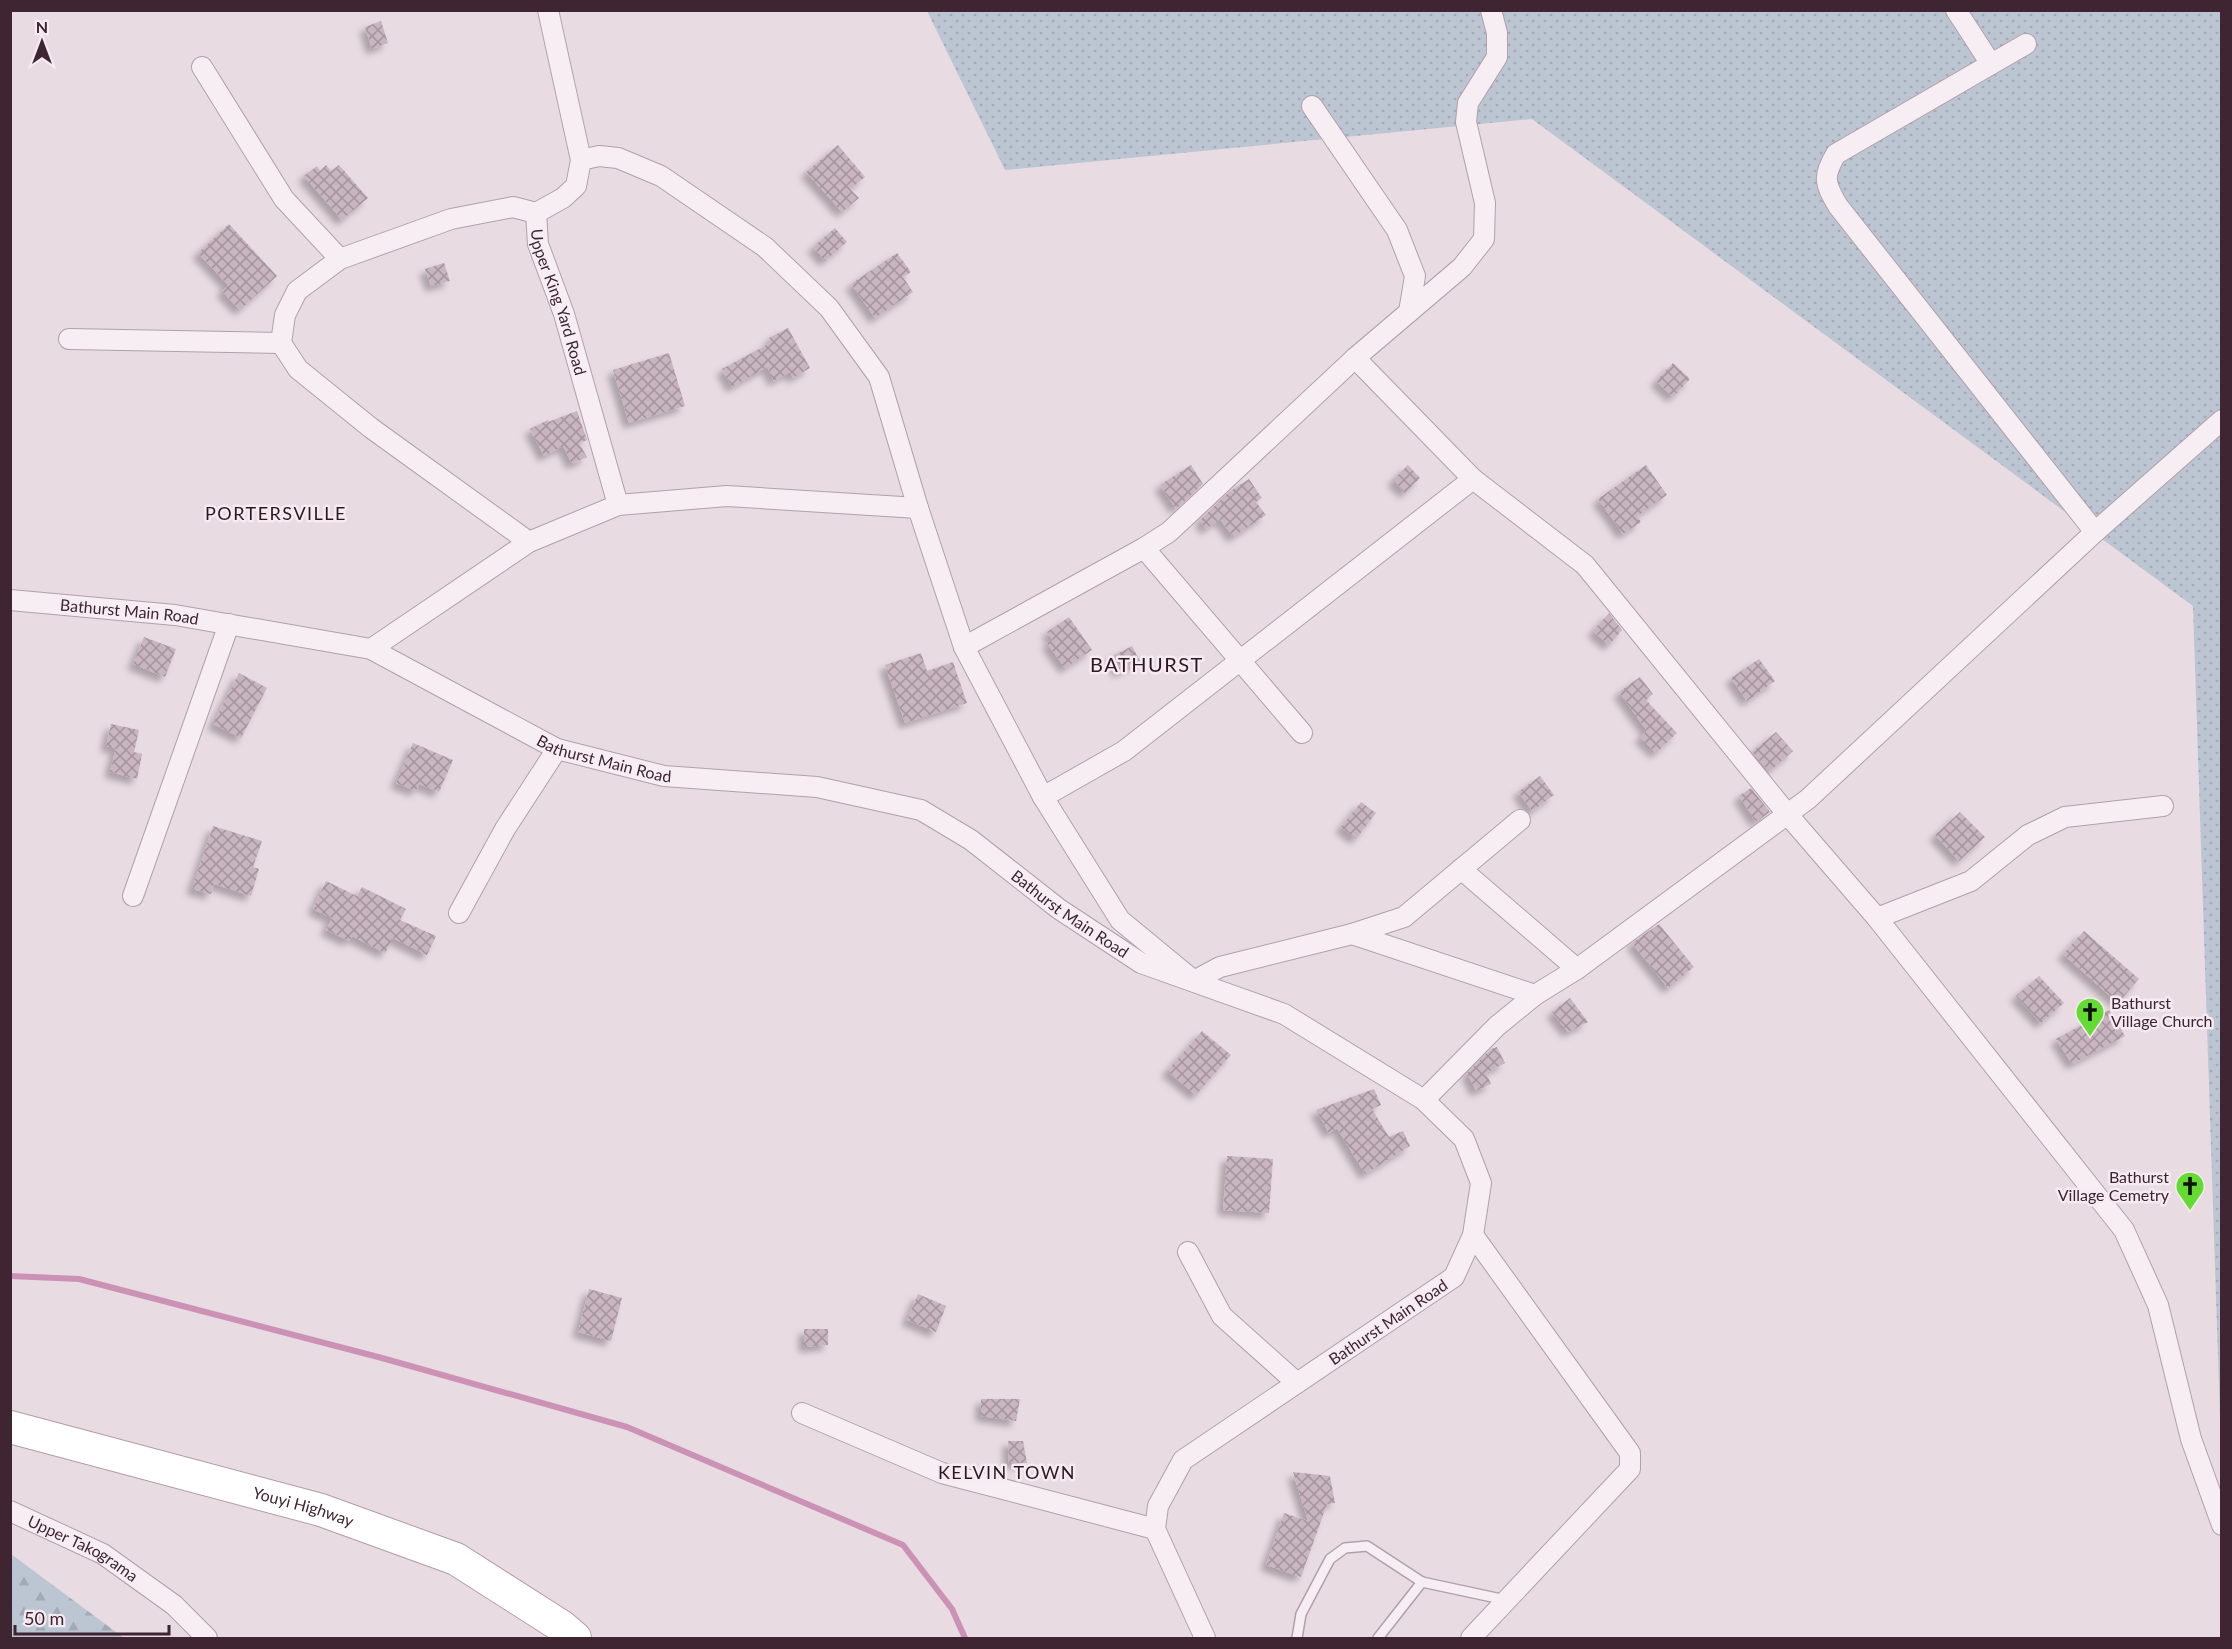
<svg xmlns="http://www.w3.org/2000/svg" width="2232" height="1649" viewBox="0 0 2232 1649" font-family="Lato,sans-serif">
	<defs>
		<pattern id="grass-dots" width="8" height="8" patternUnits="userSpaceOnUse" patternTransform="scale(1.5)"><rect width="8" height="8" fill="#bcc5d2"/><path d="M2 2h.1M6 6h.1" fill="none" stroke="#a3a9b5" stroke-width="1.8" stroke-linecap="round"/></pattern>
		<pattern id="forest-firs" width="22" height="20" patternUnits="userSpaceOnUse" patternTransform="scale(1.5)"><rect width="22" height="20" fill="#bcc5d2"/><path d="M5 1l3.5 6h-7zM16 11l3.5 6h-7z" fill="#a3a9b5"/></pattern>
		<pattern id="building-cross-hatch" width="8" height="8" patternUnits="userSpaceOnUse" patternTransform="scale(1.5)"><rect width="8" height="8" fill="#c8b5bf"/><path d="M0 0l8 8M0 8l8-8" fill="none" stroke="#a4939c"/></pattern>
		<filter id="shadow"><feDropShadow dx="-5.5" dy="5.5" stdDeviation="3" flood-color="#0004"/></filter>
	</defs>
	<rect width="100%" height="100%" fill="#e8dbe2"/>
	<path fill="url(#grass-dots)" d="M927,11H2221V1447L2193,606L1532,119L1005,170Z"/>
	<path fill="url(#forest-firs)" d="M11,1554L124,1638H11Z"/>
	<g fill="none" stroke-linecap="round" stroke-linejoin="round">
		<path stroke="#cc92b6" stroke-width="6" d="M10,1276L79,1279L382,1358L627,1427L903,1545L952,1609L965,1638"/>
	</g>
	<g fill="url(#building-cross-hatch)" filter="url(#shadow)">
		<path d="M381,21L388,43L372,49L365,27Z"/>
		<path d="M838,145L865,177L850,189L859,198L842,212L806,172Z"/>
		<path d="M326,165L331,171L339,165L368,198L342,220L304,176L317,166L320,171Z"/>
		<path d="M229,224L277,276L240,310L222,291L228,285L198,253Z"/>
		<path d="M835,228L847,242L825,261L813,247Z"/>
		<path d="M897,253L911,272L903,277L913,292L875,318L851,284Z"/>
		<path d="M444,263L450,281L431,286L425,269Z"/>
		<path d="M788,328L810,368L793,378L790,372L774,381L767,367L732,387L722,369L772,342L769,338Z"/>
		<path d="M669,353L685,406L629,423L613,370Z"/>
		<path d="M1673,363L1690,379L1673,397L1656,381Z"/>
		<path d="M577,411L587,440L579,443L587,457L572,464L563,446L544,456L530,429L548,420V422Z"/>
		<path d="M1191,465L1203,484L1176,509L1160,485Z"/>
		<path d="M1408,465L1420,478L1405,493L1393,480Z"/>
		<path d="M1646,465L1667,495L1637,516L1641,522L1623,534L1598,499Z"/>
		<path d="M1249,479L1262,498L1256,502L1266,515L1233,537L1220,519L1206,529L1200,520L1229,492Z"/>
		<path d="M1609,613L1622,630L1609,645L1593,631Z"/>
		<path d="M1069,617L1092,650L1065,668L1047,643L1053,640L1047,632Z"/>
		<path d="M144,637L176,649L165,677L133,664Z"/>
		<path d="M1132,646L1140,661L1119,672L1111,657Z"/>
		<path d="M921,653L927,671L953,662L967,703L905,723L885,665Z"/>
		<path d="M1759,659L1775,681L1747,701L1731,678Z"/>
		<path d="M239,673L267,688L241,738L213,724Z"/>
		<path d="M1640,677L1653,694L1646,700L1677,733L1656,753L1640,737L1647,731L1619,692Z"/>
		<path d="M111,724L139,730L134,752L142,754L137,779L110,772L116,748L106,746Z"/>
		<path d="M1776,732L1793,751L1769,772L1752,752Z"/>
		<path d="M413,743L453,760L439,792L419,784L416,791L396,783Z"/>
		<path d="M1540,776L1554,795L1532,811L1518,792Z"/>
		<path d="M1751,788L1770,812L1756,822L1739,796Z"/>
		<path d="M1361,802L1376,813L1356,839L1341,827Z"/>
		<path d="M1960,812L1985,837L1959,861L1935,835Z"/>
		<path d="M213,826L262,841L253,867L259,869L251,896L214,884L211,894L192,889Z"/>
		<path d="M326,881L357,896L362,887L406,909L400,920L436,936L427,955L393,938L385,953L352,936L349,941L326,930L332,918L313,909Z"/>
		<path d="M1659,924L1694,967L1668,988L1632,943Z"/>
		<path d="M2084,931L2139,979L2118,1003L2063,954Z"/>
		<path d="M2039,976L2064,1003L2041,1023L2016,996Z"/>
		<path d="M1570,998L1588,1022L1568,1032L1552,1012Z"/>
		<path d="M2109,1010L2125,1036L2072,1064L2056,1039Z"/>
		<path d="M1202,1031L1231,1055L1196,1095L1167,1071Z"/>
		<path d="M1497,1047L1505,1063L1486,1073L1491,1084L1476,1091L1467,1073L1491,1049Z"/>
		<path d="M1374,1089L1381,1105L1372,1109L1389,1137L1403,1131L1410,1146L1365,1174L1337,1128L1329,1133L1316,1110Z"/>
		<path d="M1227,1156L1273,1159L1269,1213L1223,1210Z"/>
		<path d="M589,1289L622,1298L611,1341L578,1332Z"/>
		<path d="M918,1294L946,1306L936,1332L907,1320Z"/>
		<path d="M804,1329H828V1345L804,1347Z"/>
		<path d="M981,1399H1020L1016,1421L981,1416Z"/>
		<path d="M1008,1441H1023L1027,1463H1009Z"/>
		<path d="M1293,1472L1330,1476L1335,1503L1327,1504L1301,1577L1266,1565L1284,1513L1308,1521Z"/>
	</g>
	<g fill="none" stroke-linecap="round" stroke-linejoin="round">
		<g stroke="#b2a0aa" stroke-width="12">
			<g id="service">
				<path d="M1297,1638L1301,1614L1330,1559L1345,1548L1367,1546L1422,1582"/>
				<path d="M1378,1638L1422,1582L1506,1600"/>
			</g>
		</g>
		<g stroke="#b2a0aa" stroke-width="22">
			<g id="minor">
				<path id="s1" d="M548,10L581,160L576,186L563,198L536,213L538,244L564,314L618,505"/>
				<path d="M1956,10L1991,64"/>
				<path d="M2026,44L1836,154C1822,177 1825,184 1838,206L2095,532"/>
				<path d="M202,67L284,199L340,259"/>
				<path d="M1312,106L1397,230L1415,276L1409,312"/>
				<path d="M581,160L599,156L618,158L661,176L765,247L829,308L879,377L918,508L964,647L1043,797L1120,920L1194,981L1220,967L1352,934L1404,917L1520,820"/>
				<path d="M69,339L281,343"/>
				<path d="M1355,358L1473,479L1585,565L1788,815L1877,918L2124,1230L2158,1305L2191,1439L2222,1525"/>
				<path d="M529,542L371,428L298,369L281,343L285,315L297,291L340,259L451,219L513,207L536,213"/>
				<path d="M1144,548L1302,733"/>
				<path id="s2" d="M10,600L175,615L371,649L557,749L664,776L817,787L921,810L971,840L1059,909L1141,963L1284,1014L1424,1100L1464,1139L1481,1183L1473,1235L1454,1277L1183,1460L1158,1506L1155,1529L1205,1638"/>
				<path d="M964,647L1144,548L1169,532L1355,358L1462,267L1484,239L1485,203L1466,122L1468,103L1497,57V33L1491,10"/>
				<path d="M371,649L529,542L618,505L727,496L918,508"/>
				<path d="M1043,797L1124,751L1473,479"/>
				<path d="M1461,869L1577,969"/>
				<path d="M133,896L229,624"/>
				<path d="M459,913L505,829L557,749"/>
				<path d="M1877,918L1971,881L2028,835L2065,817L2163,806"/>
				<path d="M1352,934L1535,995"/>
				<path d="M1424,1100L1497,1026L1535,995L1577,969L1808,799L2095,532L2222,420"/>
				<path d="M1188,1252L1222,1316L1297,1383"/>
				<path d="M802,1413L942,1473L1155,1529"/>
				<path id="s3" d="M10,1511L103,1554L174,1605L207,1638"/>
				<path d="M1471,1638L1630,1469V1453L1473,1235"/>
			</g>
		</g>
		<g stroke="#b49aa8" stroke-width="34">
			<g id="primary">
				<path id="s4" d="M10,1427L321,1510L456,1559L561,1626L575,1638"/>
			</g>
		</g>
		<use href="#service" stroke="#f6eef2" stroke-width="9"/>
		<use href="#minor" stroke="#f6eef2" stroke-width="20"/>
		<use href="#primary" stroke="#fff" stroke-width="32"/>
	</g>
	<defs>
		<g id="church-pin" transform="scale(1.5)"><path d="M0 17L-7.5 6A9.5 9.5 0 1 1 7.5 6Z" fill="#63db32" stroke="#f5ebf1"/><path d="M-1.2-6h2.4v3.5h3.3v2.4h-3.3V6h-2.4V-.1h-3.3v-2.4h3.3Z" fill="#111"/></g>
	</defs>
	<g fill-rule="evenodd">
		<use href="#church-pin" x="2090" y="1012"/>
		<use href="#church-pin" x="2190" y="1186"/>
	</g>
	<g text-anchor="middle" stroke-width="5" stroke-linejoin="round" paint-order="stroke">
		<g font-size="16" fill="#3f2432" stroke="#f5ebf1">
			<text dy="6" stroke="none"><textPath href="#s1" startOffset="321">Upper King Yard Road</textPath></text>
			<text dy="6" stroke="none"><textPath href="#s2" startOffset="120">Bathurst Main Road</textPath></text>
			<text dy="6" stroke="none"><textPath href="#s2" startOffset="624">Bathurst Main Road</textPath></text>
			<text dy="6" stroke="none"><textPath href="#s2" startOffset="1128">Bathurst Main Road</textPath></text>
			<text transform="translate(1388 1322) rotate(-34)" y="6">Bathurst Main Road</text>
			<text dy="6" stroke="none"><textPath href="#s4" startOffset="304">Youyi Highway</textPath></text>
			<text dy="6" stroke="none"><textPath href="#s3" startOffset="82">Upper Takograma</textPath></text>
		</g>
		<g font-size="16" fill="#3f2432" stroke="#f5ebf1" text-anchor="start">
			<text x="2111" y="1009">Bathurst<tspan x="2111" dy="18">Village Church</tspan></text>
			<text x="2169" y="1183" text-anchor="end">Bathurst<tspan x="2169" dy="18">Village Cemetry</tspan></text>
		</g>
		<g font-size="18" letter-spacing="1.5" fill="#2f1722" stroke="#f5ebf1">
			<text x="276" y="520">PORTERSVILLE</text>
			<text x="1007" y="1479">KELVIN TOWN</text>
		</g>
		<g font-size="20" letter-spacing="1.5" fill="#2f1722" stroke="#f5ebf1">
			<text x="1147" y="672">BATHURST</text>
		</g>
	</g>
	<rect width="2232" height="1649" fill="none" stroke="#3f2432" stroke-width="24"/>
	<g transform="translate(42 42)" stroke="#f5ebf1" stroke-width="4.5" paint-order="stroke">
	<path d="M0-4.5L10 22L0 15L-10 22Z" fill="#3f2432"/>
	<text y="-9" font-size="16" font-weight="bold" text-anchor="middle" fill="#3f2432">N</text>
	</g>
	<path d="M15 1625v9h154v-9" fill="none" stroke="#3f2432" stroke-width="3"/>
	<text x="24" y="1625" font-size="18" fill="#3f2432" stroke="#f5ebf1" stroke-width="4.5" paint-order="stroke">50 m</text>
</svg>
